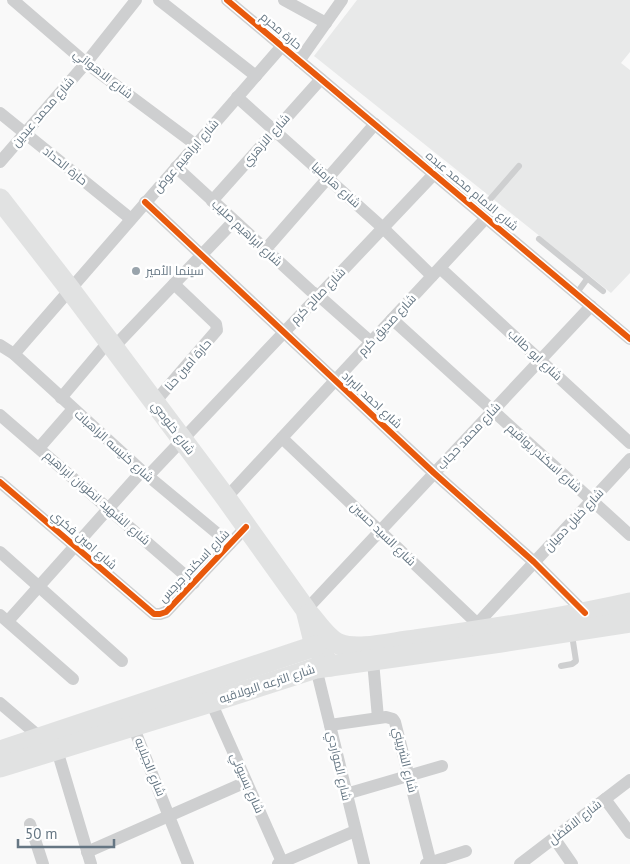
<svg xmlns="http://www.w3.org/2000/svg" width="630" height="864" viewBox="0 0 630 864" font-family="'PT Sans',Cairo,sans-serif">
	<rect width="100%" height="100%" fill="#f9f9f9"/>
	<path fill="#e8e9e9" d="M357,0H630V52L621,63L630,70V273L611,293L314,56Z"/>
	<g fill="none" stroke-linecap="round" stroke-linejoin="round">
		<g stroke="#cecfd0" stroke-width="6">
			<path d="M479,212L519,166"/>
			<path d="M539,239L603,291"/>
			<path d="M576,294L587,279"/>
			<path d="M561,666L572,664L576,661L572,635"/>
		</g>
		<g stroke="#cecfd0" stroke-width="12">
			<path d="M13,0L86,63L196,145"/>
			<path d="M159,0L256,76"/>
			<path d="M227,0L630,339"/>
			<path d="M284,0L326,23"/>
			<path d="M299,61L342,0"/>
			<path d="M237,97L383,228L432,276"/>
			<path d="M0,113L131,219"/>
			<path d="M0,162L86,63L136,0"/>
			<path d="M176,167L311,291L319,296L371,342"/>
			<path d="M212,201L321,79"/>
			<path d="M145,202L434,473L534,562L585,613"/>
			<path d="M265,250L375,124"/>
			<path d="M440,268L630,443"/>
			<path d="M392,319L630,535"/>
			<path d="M0,345L14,354L142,471L230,544"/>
			<path d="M113,348L234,221"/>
			<path d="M14,354L282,46"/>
			<path d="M61,398L109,341"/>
			<path d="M154,403L217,330L216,324L174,284"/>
			<path d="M0,415L194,583"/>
			<path d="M282,438L484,630"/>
			<path d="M39,448L73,409"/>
			<path d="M148,476L434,174"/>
			<path d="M0,482L154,614H160L166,612L246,527"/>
			<path d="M226,498L486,218"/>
			<path d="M0,552L122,661"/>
			<path d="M306,610L591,306"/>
			<path d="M0,615L73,679"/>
			<path d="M8,621L142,471"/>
			<path d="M477,624L630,459"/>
			<path d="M373,661L378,718"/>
			<path d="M316,668L364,864"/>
			<path d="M211,702L283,864"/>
			<path d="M0,703L41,738L54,744L57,750L91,864"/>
			<path d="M330,725L386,717L393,719L395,722L431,864"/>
			<path d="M133,726L188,864"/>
			<path d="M346,794L442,766"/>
			<path d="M605,799L630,833"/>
			<path d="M30,824L43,864"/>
			<path d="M554,838L572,864"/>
			<path d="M87,852L246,782"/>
			<path d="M278,864L355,831"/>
			<path d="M426,864L466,851"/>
			<path d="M520,864L630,780"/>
		</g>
		<g stroke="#e1e2e2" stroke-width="21">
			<path d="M0,199L69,288L226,498L306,610L315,646L331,666"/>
			<path d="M309,614C318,624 327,639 339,644C358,652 394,642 415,640C487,630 559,619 630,603"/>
			<path d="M0,751L315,646"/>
			<path d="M0,767L211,702L316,668L501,642L630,622"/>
		</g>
		<g stroke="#fff" stroke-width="9">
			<g id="cycleway">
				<path d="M227,0L630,339"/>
				<path d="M145,202L434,473L534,562L585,613"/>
				<path d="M0,482L154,614H160L166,612L246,527"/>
			</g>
		</g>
		<use href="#cycleway" stroke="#e8590c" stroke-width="6"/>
	</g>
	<circle fill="#99a4ac" stroke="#fff" stroke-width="2" cx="136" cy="271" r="5"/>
	<g text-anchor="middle" stroke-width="5" stroke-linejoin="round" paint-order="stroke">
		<g font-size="12" fill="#657683" stroke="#fff">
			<text transform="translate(281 31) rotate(40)" y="4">حارة محرم</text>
			<text transform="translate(103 74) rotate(38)" y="4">شارع الاهواني</text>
			<text transform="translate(43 112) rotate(-49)" y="4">شارع محمد عبدين</text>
			<text transform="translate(266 140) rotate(-48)" y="4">شارع الازهري</text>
			<text transform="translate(186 156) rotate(-49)" y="4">شارع ابراهيم عوض</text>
			<text transform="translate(65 166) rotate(39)" y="4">حارة الحداد</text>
			<text transform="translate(336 185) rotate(42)" y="4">شارع هارمنيا</text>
			<text transform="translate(472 191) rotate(40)" y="4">شارع الامام محمد عبده</text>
			<text transform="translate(247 233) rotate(43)" y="4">شارع ابراهيم صليب</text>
			<text transform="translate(318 296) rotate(-46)" y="4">شارع صالح كرم</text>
			<text transform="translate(387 325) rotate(-47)" y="4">شارع صديق كرم</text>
			<text transform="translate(535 355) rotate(43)" y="4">شارع ابو طالب</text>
			<text transform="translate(188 365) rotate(-49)" y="4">حارة امين حنا</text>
			<text transform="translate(372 400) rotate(43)" y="4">شارع احمد البراد</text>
			<text transform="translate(173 428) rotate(53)" y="4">شارع خلوصي</text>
			<text transform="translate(469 436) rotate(-47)" y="4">شارع محمد حجاب</text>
			<text transform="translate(114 446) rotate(42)" y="4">شارع كنيسه الراهبات</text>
			<text transform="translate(544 458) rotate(42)" y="4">شارع اسكندر يواقيم</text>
			<text transform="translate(97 498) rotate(41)" y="4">شارع الشهيد انطوان ابراهيم</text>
			<text transform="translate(574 520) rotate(-47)" y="4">شارع خليل دميان</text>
			<text transform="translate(383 534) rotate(44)" y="4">شارع السيد حسين</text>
			<text transform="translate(84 540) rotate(41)" y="4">شارع امين فكري</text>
			<text transform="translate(194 566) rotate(-46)" y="4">شارع اسكندر جرجس</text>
			<text transform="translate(267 684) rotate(-18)" y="4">شارع الترعه البولاقيه</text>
			<text transform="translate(405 760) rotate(76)" y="4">شارع الشربيني</text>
			<text transform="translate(339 766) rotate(77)" y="4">شارع المواردي</text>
			<text transform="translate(150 767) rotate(68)" y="4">شارع الجبلايه</text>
			<text transform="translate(247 783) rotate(66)" y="4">شارع بسيوني</text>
			<text transform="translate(575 822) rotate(-38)" y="4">شارع الافضل</text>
		</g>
		<g font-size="12" fill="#657683" stroke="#fff" text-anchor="start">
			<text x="146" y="275">سينما الأمير</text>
		</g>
	</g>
	<path d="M18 839v8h96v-8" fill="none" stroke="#657683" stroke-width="2.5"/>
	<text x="25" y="839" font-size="15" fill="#657683" stroke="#ffffff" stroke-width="4" paint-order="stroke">50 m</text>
</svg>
